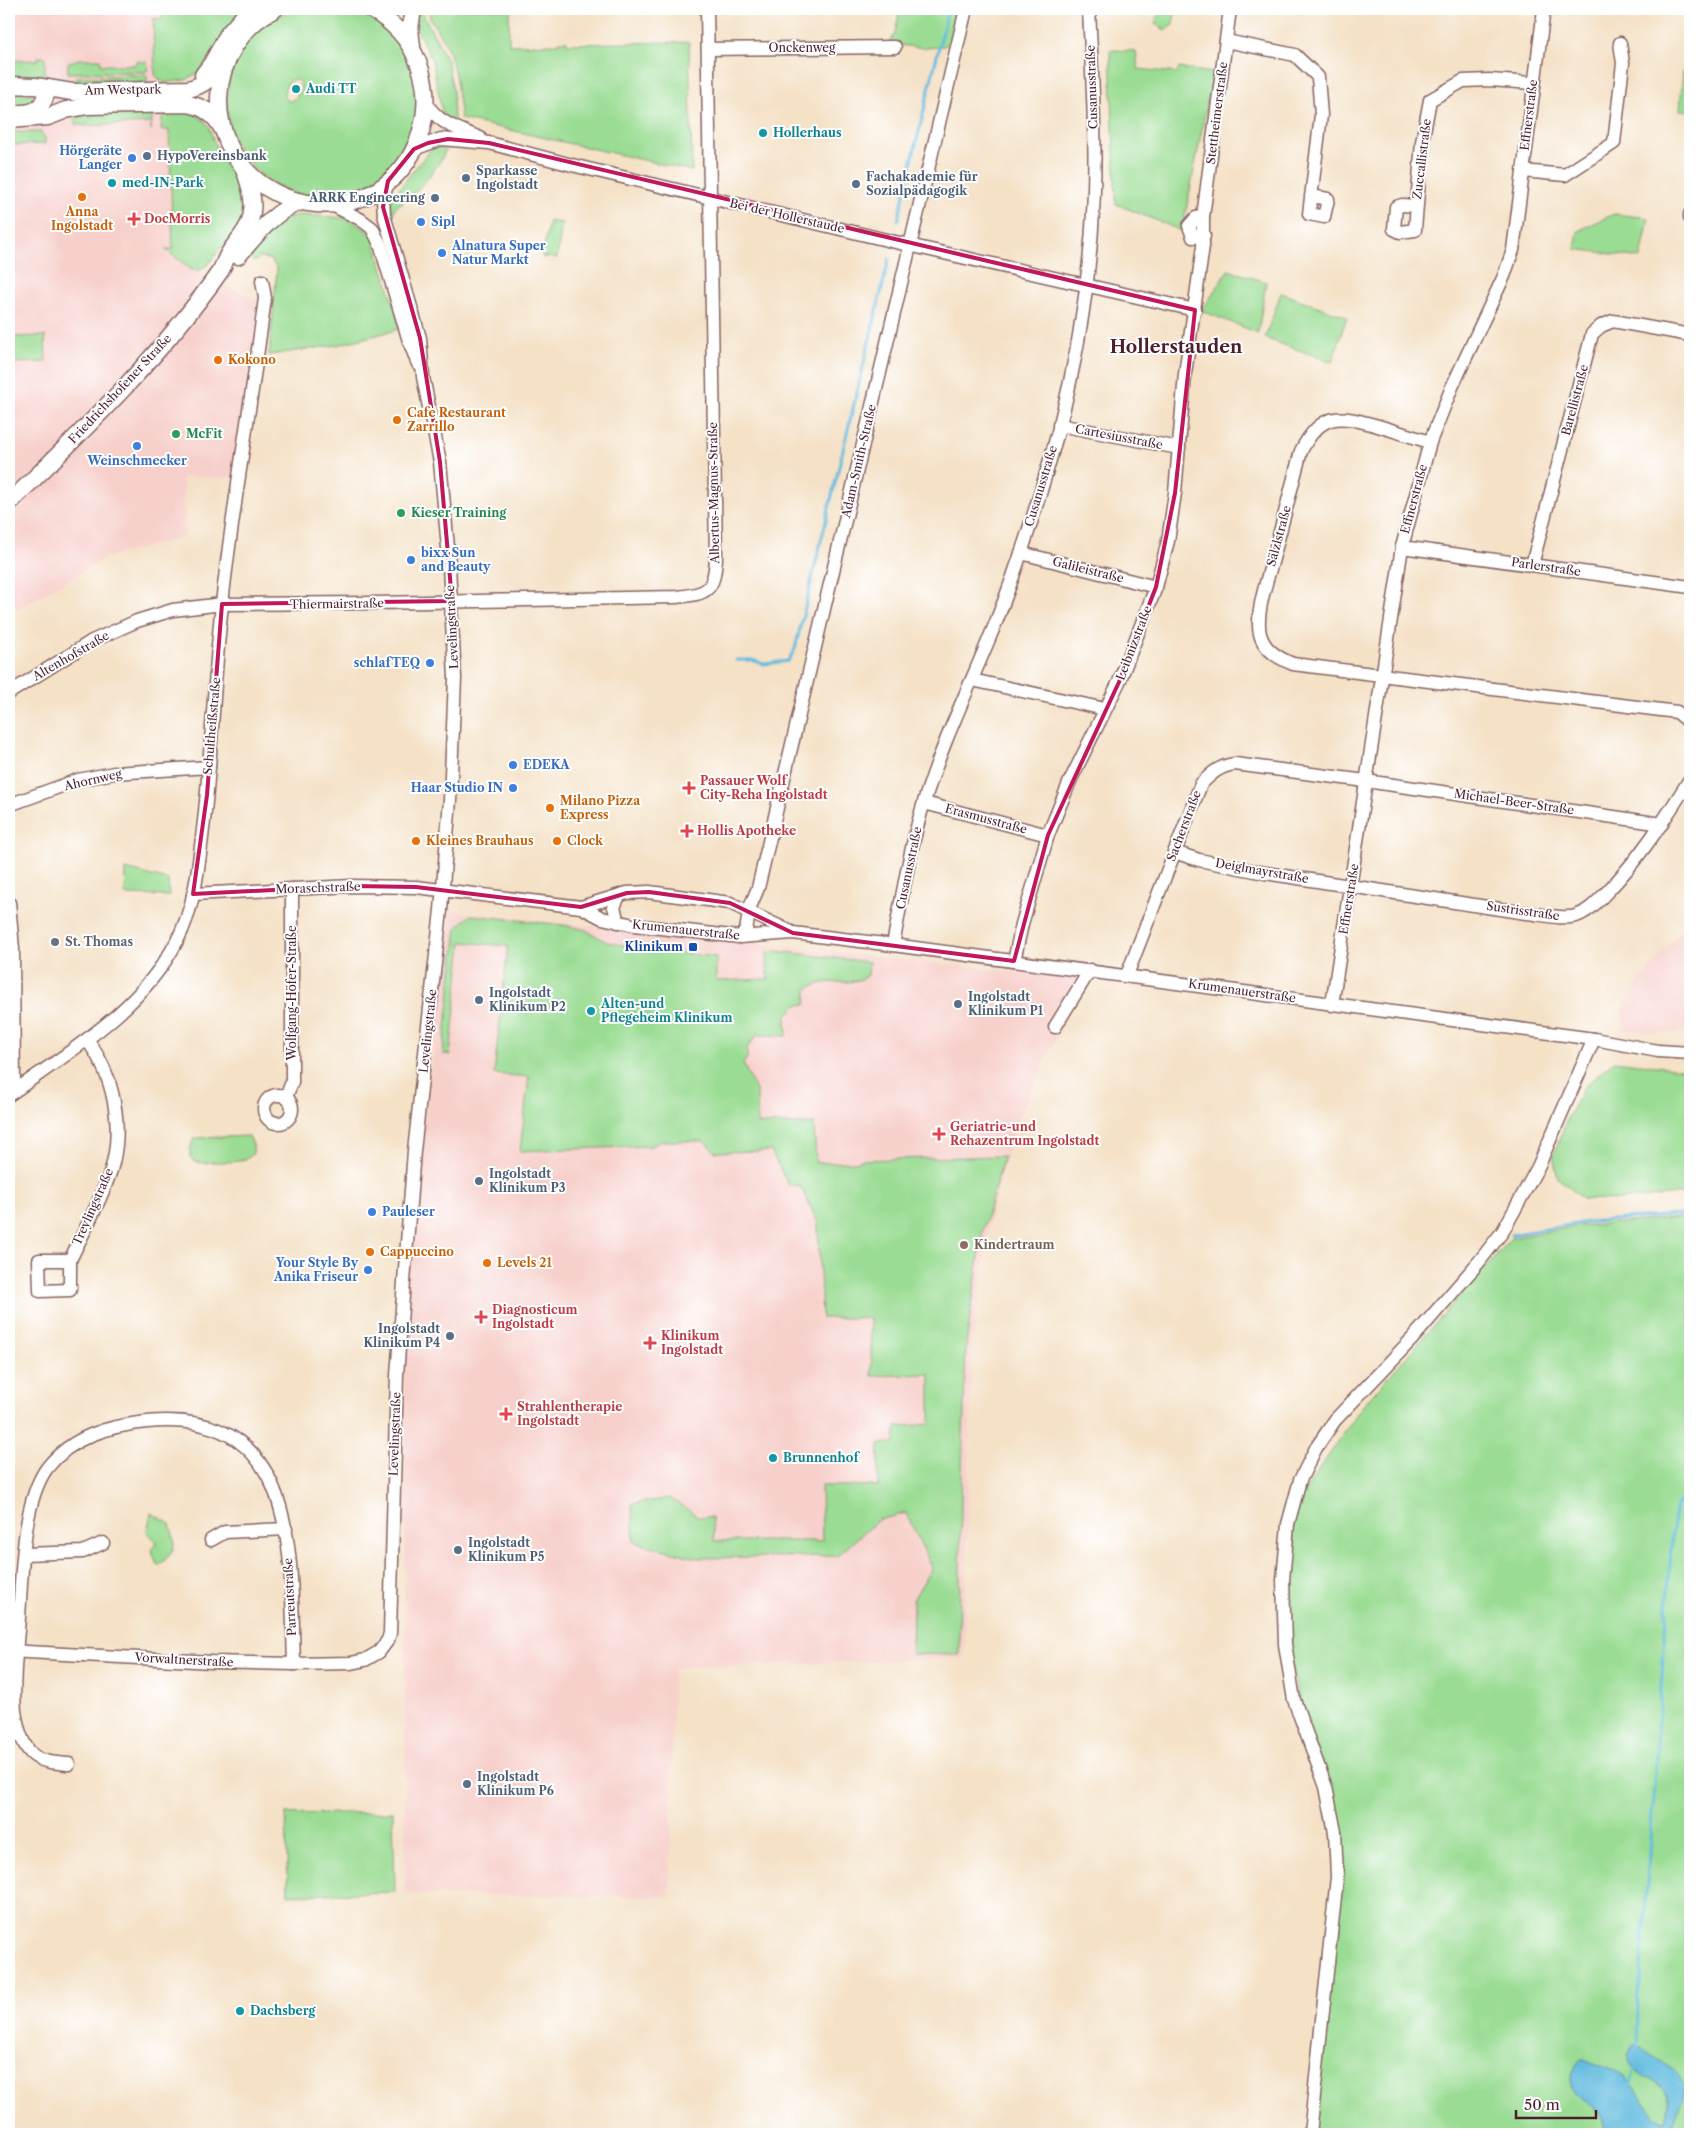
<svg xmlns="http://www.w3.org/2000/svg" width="1699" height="2143" viewBox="0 0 1699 2143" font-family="'Libre Caslon Text',serif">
	<rect width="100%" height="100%" fill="#fff"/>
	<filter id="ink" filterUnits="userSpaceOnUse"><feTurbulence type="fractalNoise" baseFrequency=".02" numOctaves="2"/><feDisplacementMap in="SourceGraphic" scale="10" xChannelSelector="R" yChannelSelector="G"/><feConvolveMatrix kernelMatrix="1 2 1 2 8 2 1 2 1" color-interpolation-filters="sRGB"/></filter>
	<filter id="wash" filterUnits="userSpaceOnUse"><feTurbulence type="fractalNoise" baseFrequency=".0096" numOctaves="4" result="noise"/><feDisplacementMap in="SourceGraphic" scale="20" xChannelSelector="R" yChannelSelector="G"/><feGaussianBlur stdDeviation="1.12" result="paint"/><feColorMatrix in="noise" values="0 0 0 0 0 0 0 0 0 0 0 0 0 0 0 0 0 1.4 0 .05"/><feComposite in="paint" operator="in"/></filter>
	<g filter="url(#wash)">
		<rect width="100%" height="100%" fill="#f4e1c6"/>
		<g fill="#f7d0cb">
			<path d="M9,9H165L163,18L169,116L173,249H165L169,254L192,270L260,301L234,478L183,477L185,537L107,557L9,614Z"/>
			<path d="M452,911L1083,979L1014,1128L991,1214L972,1346L964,1658L673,1668L670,1897L405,1894V1264Z"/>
			<path d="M1684,926H1690V1032L1661,1033L1623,1029V1006L1636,986Z"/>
		</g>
		<g fill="#9adc93" stroke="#727e5f" fill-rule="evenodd">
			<path d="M165,9H244L199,72L186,80L165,83L160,80L155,75L153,19L163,18Z"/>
			<path d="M292,9H354C379,18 403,39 412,65C414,71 418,79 419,86C422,112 415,141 398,160C394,165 390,171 386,175C381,179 375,182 370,185C326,210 272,195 242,155C234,145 230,130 228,117C221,69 248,26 292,9ZM294,79L300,82L301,90L295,99L289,101L284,97C283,89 287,82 294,79Z"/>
			<path d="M416,9H423L424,16L447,60L453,91L454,124L445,116L442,111L432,60L416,28Z"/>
			<path d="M429,9H512L509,16V45L559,44V41H567V44L689,42L692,171L461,119L455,74L451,57L446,45L430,18Z"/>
			<path d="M900,9H960L951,43C934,52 908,46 889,43L895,34Z"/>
			<path d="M1166,9H1170L1175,12L1173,25L1165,30L1155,24L1158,15Z"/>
			<path d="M1110,50L1136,51L1138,69L1176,73L1179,68L1213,73L1182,231L1116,204Z"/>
			<path d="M38,57H45V72L43,75L9,76V61L37,60Z"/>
			<path d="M79,59H100L101,65H135L136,61L147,62L148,70L145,72L68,73V63Z"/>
			<path d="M1683,71L1690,72V111L1680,110Z"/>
			<path d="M147,75V83L75,84V77Z"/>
			<path d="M9,93L32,94L35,101L28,110H9Z"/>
			<path d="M182,109C216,122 205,125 219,153C234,183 260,198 236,233C233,237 228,239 225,243C216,253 211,265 198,271L192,270L165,249H173L169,130H161L162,118L168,112Z"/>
			<path d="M153,110L151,130V123L86,126L75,124V114Z"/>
			<path d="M9,132H41L45,138V144L9,145Z"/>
			<path d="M449,143L441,160L428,178L415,192L395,208L392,219L391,200L394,195L431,149Z"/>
			<path d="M1614,214L1649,218L1641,258L1575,249L1578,231Z"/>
			<path d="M299,215L347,218L372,234L400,324L396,330L337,345L269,355L277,269L271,260L260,257L254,262L247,255C263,237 274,218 299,215Z"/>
			<path d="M549,221L562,223L557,258L542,257Z"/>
			<path d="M1228,270L1266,282L1258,333L1202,311Z"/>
			<path d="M1281,293L1347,317L1332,362L1265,338Z"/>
			<path d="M45,336L46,362L9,363V337Z"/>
			<path d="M126,869L168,880L169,896L125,895Z"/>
			<path d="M471,915L563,925L586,930L607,942L638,948L716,957V981L768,979L767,952L776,951L869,962L868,975C851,989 824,975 807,990L806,1004L797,1005L786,1016L787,1036L757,1035L747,1048V1058L743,1064L757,1093L758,1124H814L816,1163L855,1162L861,1160L1004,1156L983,1230L966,1345L961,1501L959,1655L912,1654L913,1600L932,1567L906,1513L878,1520L837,1556L697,1558L634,1542L632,1504L670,1498L699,1517H712L714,1541H822L821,1486H878L879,1444L895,1443L896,1427L930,1424V1374L872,1376L870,1318H822L818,1223L801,1187L789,1186L771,1151L715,1152L704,1141H662L651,1146L520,1151L529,1077L494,1074L508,946L462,942L450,1055L443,1054L457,927Z"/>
			<path d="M1614,1061L1690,1070V1193L1618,1200L1583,1199L1558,1178L1553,1156L1567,1119L1584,1087Z"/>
			<path d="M249,1136C265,1163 234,1162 217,1162C211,1162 202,1164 197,1162C194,1161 192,1159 190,1157V1149L194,1138Z"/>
			<path d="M1690,1217V2134H1312L1342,1874L1292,1670L1288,1614L1289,1552L1297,1502L1361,1408L1511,1238L1579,1226Z"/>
			<path d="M151,1513L170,1524C177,1547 176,1551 158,1566L151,1550L157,1542L147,1532Z"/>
			<path d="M393,1812L395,1892L288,1895L286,1814Z"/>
		</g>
		<path fill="#62bbdf" stroke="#566d85" d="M1633,2044C1643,2048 1645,2051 1652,2057C1671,2071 1672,2061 1684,2085L1673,2123L1677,2134H1607C1602,2128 1603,2120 1598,2113C1593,2104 1580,2101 1574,2093C1567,2083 1573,2068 1580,2060H1585L1625,2075L1656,2118L1666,2121C1679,2069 1637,2092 1628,2054Z"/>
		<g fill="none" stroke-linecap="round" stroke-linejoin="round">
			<g stroke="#62bbdf" stroke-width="3">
				<path d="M898,220L948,9"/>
				<path d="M736,660H752L764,664L788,661L795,649L889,259"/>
				<path d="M1511,1235L1587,1222L1690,1214"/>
				<path d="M1637,2049L1638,2007L1673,1522L1676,1506L1690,1485"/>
				<path d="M1631,2088L1636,2067"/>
			</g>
		</g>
	</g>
	<g filter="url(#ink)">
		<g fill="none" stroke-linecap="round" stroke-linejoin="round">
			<g stroke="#866361" stroke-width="15">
				<g id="minor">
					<path d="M1226,41L1295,55L1318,77L1321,115L1309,214L1324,217L1328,199L1311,196"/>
					<path d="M708,49L895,47"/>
					<path d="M426,103C440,125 457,128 480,138"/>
					<path d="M414,149L441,139L489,143L572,165L891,241L1195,310"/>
					<path d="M1523,171L1565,175L1614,143L1623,63L1620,43"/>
					<path d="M330,204L360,219L372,228L380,244L409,341L418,364"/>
					<path d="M1416,206L1402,205L1396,207L1394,229L1400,232L1415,230L1422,142L1430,100L1463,81L1490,80L1533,83"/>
					<path d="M1690,214V218"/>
					<path d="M1203,217L1196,218L1189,226L1193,237L1204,236"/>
					<path d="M1059,425L1179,448"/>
					<path d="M1430,442C1413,437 1395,431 1378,426C1340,415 1321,411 1301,451C1292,486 1283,521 1274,555C1268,578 1255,612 1260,634C1264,650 1280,659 1293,664L1677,712L1690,723"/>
					<path d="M1402,547L1690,587"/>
					<path d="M1021,553L1156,587"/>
					<path d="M1532,565L1592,334L1601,326L1613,321L1690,335"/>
					<path d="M972,680L1105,709"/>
					<path d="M9,693L92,641L137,621L173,610L222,604L377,603L676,597C708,594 714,591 716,558L707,9"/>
					<path d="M924,803L1048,835"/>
					<path d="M9,805L78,780L114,773L209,767"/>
					<path d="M1174,852L1199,860L1265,873L1526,913C1541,914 1561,920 1576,916C1588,912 1597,902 1606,893C1640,858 1665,819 1690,779"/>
					<path d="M193,894L352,886L416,887L581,907L602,918L634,925L740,937L793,933L893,945L1430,1017L1594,1039L1658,1051L1690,1053"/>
					<path d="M9,903L13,949L14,1091"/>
					<path d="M581,907L627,893L649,892L730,903L791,932"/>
					<path d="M618,922L614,907L619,896"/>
					<path d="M740,937L746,930L750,907L758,888L966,9"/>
					<path d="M893,945C902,897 910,848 924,802C943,740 972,682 996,622C1021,559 1041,493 1059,428C1077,359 1089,284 1093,213C1097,145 1092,76 1089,9"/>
					<path d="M1014,961L1022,924L1048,835L1070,781L1119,682L1156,587L1168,541L1175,493L1185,374L1203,246V217L1230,9"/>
					<path d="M1127,975L1201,784C1212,773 1219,766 1235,764L1366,781L1662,824"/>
					<path d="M1332,1005L1402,547L1430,442L1452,387L1504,276L1513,250L1544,9"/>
					<path d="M1055,1027L1090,970"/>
					<path d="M9,1095C70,1051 141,1010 177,941C196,905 199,861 204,821C212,749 214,676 222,604C233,502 252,400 265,298L262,281"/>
					<circle cx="278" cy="1109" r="14"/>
					<path d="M286,1097L292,1082V889"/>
					<path d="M39,1260H70V1290L40,1291Z"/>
					<path d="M70,1260C84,1231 101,1201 111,1170C124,1127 114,1075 87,1040"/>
					<path d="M211,1540L225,1532L286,1529"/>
					<path d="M24,1554L83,1552L103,1543"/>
					<path d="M9,1651L212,1662L294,1664L351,1663L365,1660L379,1652L388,1640L390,1633L397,1375L404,1282L414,1151L441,910L450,800L455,678L448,548L440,462L423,377L420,338L384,215L383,199L388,181"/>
					<path d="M69,1764C57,1763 42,1763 32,1754C22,1745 17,1724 15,1711C12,1680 17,1648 19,1617C22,1576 22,1502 47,1468C72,1436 109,1426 147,1422C302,1407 290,1557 294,1664"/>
					<path d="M1310,2134L1337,1877L1335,1832L1326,1787L1294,1700L1285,1644L1283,1580L1288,1524L1300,1480L1316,1448L1335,1420L1412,1339L1478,1263L1503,1231L1538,1167L1594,1039"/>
				</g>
			</g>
			<g stroke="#866361" stroke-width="19">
				<g id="major">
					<path d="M275,9C242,25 220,61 219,98C218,128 231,158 254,178C271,193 293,202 316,204C427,213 468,62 370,9"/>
					<path d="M412,46L410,29L413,9"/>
					<path d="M203,75L212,63L228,34L250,9"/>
					<path d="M9,85L35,86L72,92L188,89C205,86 215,74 226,62"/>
					<path d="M21,113C39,113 44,104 48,88"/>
					<path d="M9,120L48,117L66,110L87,106L185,104C202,105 214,114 222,128"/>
					<path d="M238,256C256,236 274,210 301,202"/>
					<path d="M9,503C84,430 161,356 221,270C224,264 226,258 229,253C236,242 246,233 250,221C256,204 250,185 244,169"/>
				</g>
			</g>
			<use href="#minor" stroke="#fff" stroke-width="12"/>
			<use href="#major" stroke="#fff" stroke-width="16"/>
		</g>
	</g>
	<path fill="none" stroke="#c2185b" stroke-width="4" stroke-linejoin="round" d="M448,139L489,143L1195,310L1175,493L1156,587L1119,682L1048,835L1014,961L793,933L730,903L649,892L627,893L581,907L416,887L352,886L193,894L207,795L222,604L452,601L440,462L420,338L383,207L388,181L414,149L428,143Z"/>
	<g fill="#0f9aa8" stroke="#fff" stroke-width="2">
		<circle cx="296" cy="89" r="5"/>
		<circle cx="763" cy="133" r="5"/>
		<circle cx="112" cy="183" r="5"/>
		<circle cx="591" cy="1011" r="5"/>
		<circle cx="773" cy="1458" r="5"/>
		<circle cx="240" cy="2011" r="5"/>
	</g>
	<g fill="#5c6f8a" stroke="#fff" stroke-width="2">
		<circle cx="147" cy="156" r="5"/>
		<circle cx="466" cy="178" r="5"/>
		<circle cx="856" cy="184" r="5"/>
		<circle cx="435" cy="198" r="5"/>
		<circle cx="479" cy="1000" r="5"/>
		<circle cx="958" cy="1004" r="5"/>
		<circle cx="479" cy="1181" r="5"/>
		<circle cx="450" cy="1336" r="5"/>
		<circle cx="458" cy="1550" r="5"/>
		<circle cx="467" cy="1784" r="5"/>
	</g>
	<g fill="#3f7fe0" stroke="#fff" stroke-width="2">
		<circle cx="132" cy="158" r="5"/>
		<circle cx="421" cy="222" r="5"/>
		<circle cx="442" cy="253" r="5"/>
		<circle cx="137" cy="446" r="5"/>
		<circle cx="411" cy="560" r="5"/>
		<circle cx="430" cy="663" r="5"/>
		<circle cx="513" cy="765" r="5"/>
		<circle cx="513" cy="788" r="5"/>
		<circle cx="372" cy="1212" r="5"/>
		<circle cx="368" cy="1270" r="5"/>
	</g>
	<g fill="#e8710a" stroke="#fff" stroke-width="2">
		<circle cx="82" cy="197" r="5"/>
		<circle cx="218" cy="360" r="5"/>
		<circle cx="397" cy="420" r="5"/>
		<circle cx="550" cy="808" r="5"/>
		<circle cx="416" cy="841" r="5"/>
		<circle cx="557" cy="841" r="5"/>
		<circle cx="370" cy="1252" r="5"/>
		<circle cx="487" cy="1263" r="5"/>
	</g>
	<g fill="#e0444e" stroke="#fff" stroke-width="2">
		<path d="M131.5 211.5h5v5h5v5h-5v5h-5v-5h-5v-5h5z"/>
		<path d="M686.5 780.5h5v5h5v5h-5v5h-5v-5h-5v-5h5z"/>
		<path d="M684.5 823.5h5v5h5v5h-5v5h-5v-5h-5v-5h5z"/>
		<path d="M936.5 1126.5h5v5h5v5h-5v5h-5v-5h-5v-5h5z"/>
		<path d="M478.5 1309.5h5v5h5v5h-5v5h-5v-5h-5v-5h5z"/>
		<path d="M647.5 1335.5h5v5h5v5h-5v5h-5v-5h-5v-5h5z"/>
		<path d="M503.5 1406.5h5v5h5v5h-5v5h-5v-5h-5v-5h5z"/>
	</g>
	<g fill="#2e9e5b" stroke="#fff" stroke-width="2">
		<circle cx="176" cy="434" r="5"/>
		<circle cx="401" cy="513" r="5"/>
	</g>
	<circle fill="#6b7280" stroke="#fff" stroke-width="2" cx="55" cy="942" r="5"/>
	<rect fill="#1a4fb4" stroke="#fff" stroke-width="2" x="688" y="942" width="10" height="10" rx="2.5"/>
	<circle fill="#8d6e63" stroke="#fff" stroke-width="2" cx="964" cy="1245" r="5"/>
	<g text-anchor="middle" stroke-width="4" stroke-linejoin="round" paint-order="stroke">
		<g font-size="12" fill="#4a1f2b" stroke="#fff">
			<text x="802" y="52">Onckenweg</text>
			<text transform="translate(1092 87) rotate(-92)" y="4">Cusanusstraße</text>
			<text transform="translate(123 90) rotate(-1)" y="4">Am Westpark</text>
			<text transform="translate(1217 113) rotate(-83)" y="4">Stettheimerstraße</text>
			<text transform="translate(1529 115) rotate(-83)" y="4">Effnerstraße</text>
			<text transform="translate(1422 159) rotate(-83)" y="4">Zuccallistraße</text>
			<text transform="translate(787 216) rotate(13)" y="4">Bei der Hollerstaude</text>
			<text transform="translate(120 389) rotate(-47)" y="4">Friedrichshofener Straße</text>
			<text transform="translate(1575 400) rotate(-75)" y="4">Barellistraße</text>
			<text transform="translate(1119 437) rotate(11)" y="4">Cartesiusstraße</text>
			<text transform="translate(859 461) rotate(-77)" y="4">Adam-Smith-Straße</text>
			<text transform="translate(1041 486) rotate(-73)" y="4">Cusanusstraße</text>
			<text transform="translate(714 493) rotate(-91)" y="4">Albertus-Magnus-Straße</text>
			<text transform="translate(1414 499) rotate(-75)" y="4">Effnerstraße</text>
			<text transform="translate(1279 536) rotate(-75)" y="4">Sälzlstraße</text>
			<text transform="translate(1546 567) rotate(8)" y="4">Parlerstraße</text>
			<text transform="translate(1088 570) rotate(14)" y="4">Galileistraße</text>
			<text transform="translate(337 604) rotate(-1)" y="4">Thiermairstraße</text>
			<text transform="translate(452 627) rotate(-93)" y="4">Levelingstraße</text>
			<text transform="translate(1134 643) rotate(-69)" y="4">Leibnizstraße</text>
			<text transform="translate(71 656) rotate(-30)" y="4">Altenhofstraße</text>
			<text transform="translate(212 726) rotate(-85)" y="4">Schultheißstraße</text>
			<text transform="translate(93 780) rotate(-13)" y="4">Ahornweg</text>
			<text transform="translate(1514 802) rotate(8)" y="4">Michael-Beer-Straße</text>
			<text transform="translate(986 819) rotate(15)" y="4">Erasmusstraße</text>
			<text transform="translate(1184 826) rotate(-69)" y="4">Sacherstraße</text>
			<text transform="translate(909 868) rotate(-78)" y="4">Cusanusstraße</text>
			<text transform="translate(1262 871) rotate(10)" y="4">Deiglmayrstraße</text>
			<text transform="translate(318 888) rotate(-2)" y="4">Moraschstraße</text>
			<text transform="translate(1349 899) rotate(-81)" y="4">Effnerstraße</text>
			<text transform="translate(1523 911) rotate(8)" y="4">Sustrisstraße</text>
			<text transform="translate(686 930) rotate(6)" y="4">Krumenauerstraße</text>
			<text transform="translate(1242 991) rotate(8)" y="4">Krumenauerstraße</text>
			<text transform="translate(292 993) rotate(-90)" y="4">Wolfgang-Höfer-Straße</text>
			<text transform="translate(428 1031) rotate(-84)" y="4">Levelingstraße</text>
			<text transform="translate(93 1207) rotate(-66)" y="4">Treylingstraße</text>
			<text transform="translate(395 1434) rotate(-88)" y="4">Levelingstraße</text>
			<text transform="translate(290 1597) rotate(-93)" y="4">Parreutstraße</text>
			<text transform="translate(184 1660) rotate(3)" y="4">Vorwaltnerstraße</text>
		</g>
		<g font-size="12" font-weight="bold" fill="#0d838f" stroke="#fff" text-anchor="start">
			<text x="306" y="93">Audi TT</text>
			<text x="773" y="137">Hollerhaus</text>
			<text x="122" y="187">med-IN-Park</text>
			<text x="601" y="1008">Alten-und<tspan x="601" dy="14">Pflegeheim Klinikum</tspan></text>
			<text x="783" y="1462">Brunnenhof</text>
			<text x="250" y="2015">Dachsberg</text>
		</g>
		<g font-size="12" font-weight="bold" fill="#366cbe" stroke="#fff" text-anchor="start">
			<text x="122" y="155" text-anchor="end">Hörgeräte<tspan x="122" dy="14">Langer</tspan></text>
			<text x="431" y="226">Sipl</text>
			<text x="452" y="250">Alnatura Super<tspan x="452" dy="14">Natur Markt</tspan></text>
			<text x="137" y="465" text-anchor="middle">Weinschmecker</text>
			<text x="421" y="557">bixx Sun<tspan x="421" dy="14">and Beauty</tspan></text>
			<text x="420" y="667" text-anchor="end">schlafTEQ</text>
			<text x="523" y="769">EDEKA</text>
			<text x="503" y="792" text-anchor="end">Haar Studio IN</text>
			<text x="382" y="1216">Pauleser</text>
			<text x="358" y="1267" text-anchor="end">Your Style By<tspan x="358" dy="14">Anika Friseur</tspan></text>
		</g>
		<g font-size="12" font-weight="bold" fill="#4e5e75" stroke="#fff" text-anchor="start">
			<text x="157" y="160">HypoVereinsbank</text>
			<text x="476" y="175">Sparkasse<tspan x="476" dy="14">Ingolstadt</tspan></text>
			<text x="866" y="181">Fachakademie für<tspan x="866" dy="14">Sozialpädagogik</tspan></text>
			<text x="425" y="202" text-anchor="end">ARRK Engineering</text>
			<text x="489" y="997">Ingolstadt<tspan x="489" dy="14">Klinikum P2</tspan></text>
			<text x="968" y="1001">Ingolstadt<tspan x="968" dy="14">Klinikum P1</tspan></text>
			<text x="489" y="1178">Ingolstadt<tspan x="489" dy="14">Klinikum P3</tspan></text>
			<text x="440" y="1333" text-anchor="end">Ingolstadt<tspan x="440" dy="14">Klinikum P4</tspan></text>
			<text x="468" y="1547">Ingolstadt<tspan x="468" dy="14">Klinikum P5</tspan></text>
			<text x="477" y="1781">Ingolstadt<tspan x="477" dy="14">Klinikum P6</tspan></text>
		</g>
		<g font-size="12" font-weight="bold" fill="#c56008" stroke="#fff" text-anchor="start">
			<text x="82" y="216" text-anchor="middle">Anna<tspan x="82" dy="14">Ingolstadt</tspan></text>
			<text x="228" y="364">Kokono</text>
			<text x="407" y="417">Cafe Restaurant<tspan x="407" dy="14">Zarrillo</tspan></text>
			<text x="560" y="805">Milano Pizza<tspan x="560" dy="14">Express</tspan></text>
			<text x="426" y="845">Kleines Brauhaus</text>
			<text x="567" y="845">Clock</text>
			<text x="380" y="1256">Cappuccino</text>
			<text x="497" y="1267">Levels 21</text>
		</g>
		<g font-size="12" font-weight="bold" fill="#be3a42" stroke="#fff" text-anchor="start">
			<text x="144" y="223">DocMorris</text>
			<text x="700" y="785">Passauer Wolf<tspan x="700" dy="14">City-Reha Ingolstadt</tspan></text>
			<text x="697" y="835">Hollis Apotheke</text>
			<text x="950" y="1131">Geriatrie-und<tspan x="950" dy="14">Rehazentrum Ingolstadt</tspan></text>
			<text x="492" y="1314">Diagnosticum<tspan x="492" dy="14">Ingolstadt</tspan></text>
			<text x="661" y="1340">Klinikum<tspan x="661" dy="14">Ingolstadt</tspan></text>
			<text x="517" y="1411">Strahlentherapie<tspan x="517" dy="14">Ingolstadt</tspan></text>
		</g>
		<g font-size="12" font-weight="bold" fill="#27864d" stroke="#fff" text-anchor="start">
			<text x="186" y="438">McFit</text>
			<text x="411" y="517">Kieser Training</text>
		</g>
		<g font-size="12" font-weight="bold" fill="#5b616d" stroke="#fff" text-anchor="start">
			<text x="65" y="946">St. Thomas</text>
		</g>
		<g font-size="12" font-weight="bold" fill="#164399" stroke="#fff" text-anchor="end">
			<text x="683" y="951">Klinikum</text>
		</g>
		<g font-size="12" font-weight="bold" fill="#785e54" stroke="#fff" text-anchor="start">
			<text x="974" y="1249">Kindertraum</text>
		</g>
		<g font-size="18" font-weight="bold" fill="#4a1f2b" stroke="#fff">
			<text x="1176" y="353">Hollerstauden</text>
		</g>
	</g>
	<rect width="1699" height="2143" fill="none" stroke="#fff" stroke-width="30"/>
	<path d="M1516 2110v8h80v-8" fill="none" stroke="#4a1f2b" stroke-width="2.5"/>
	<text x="1524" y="2110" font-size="15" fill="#4a1f2b" stroke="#ffffff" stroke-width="4" paint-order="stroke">50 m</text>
</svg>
